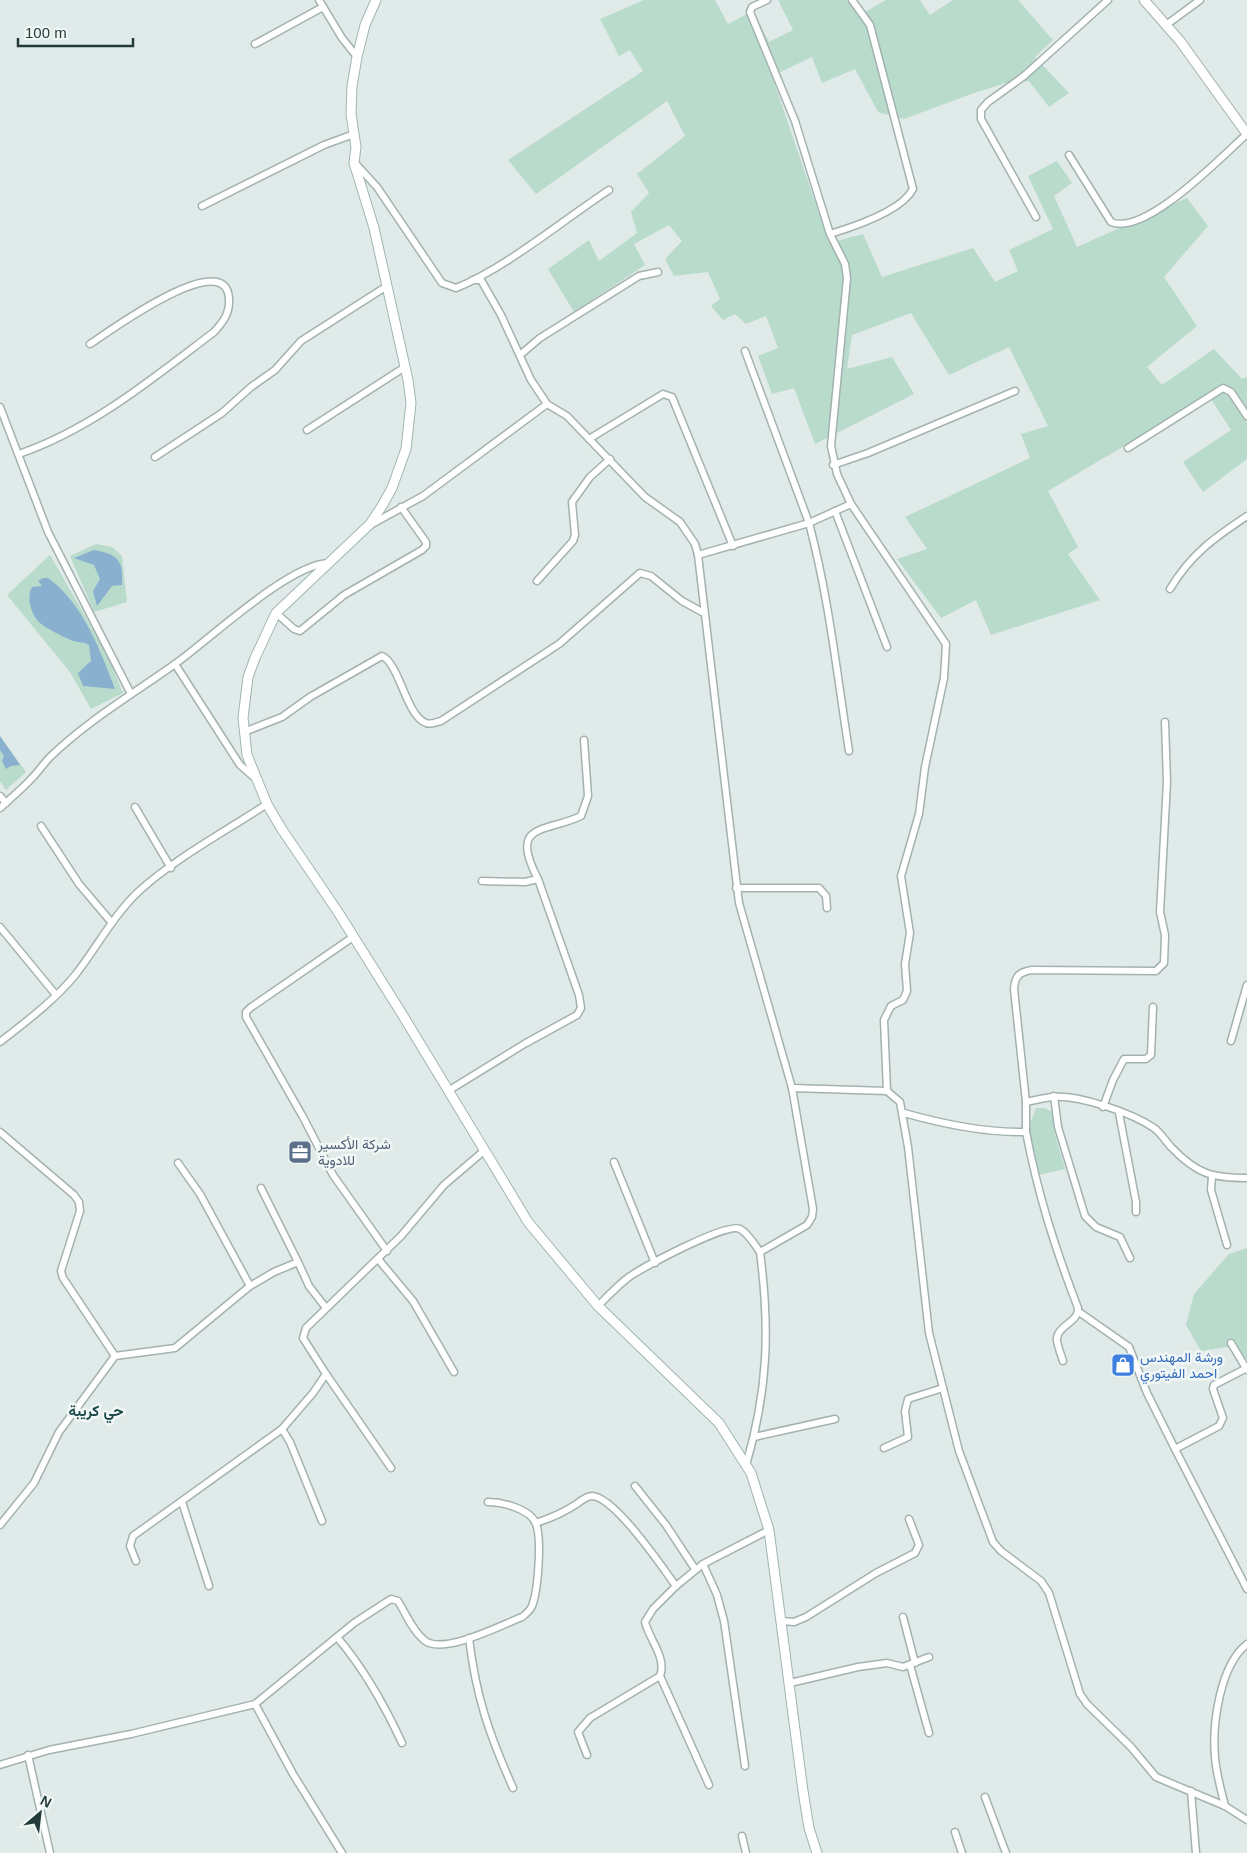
<svg xmlns="http://www.w3.org/2000/svg" width="1247" height="1853" viewBox="0 0 1247 1853" font-family="Helvetica,Vazirmatn,sans-serif">
	<rect width="100%" height="100%" fill="#e0eae8"/>
	<g fill="#b9dbcc">
		<path d="M644,0H715L728,24L753,11L769,42L793,30L778,0H849L858,16L886,0H920L930,15L953,0H1018L1053,40L1035,57L1069,93L1049,107L1029,81L1006,83L974,93L904,119L878,112L855,69L822,83L812,57L772,76L829,243L863,234L882,277L973,248L995,282L1018,271L1009,250L1053,229L1028,176L1057,161L1072,183L1054,196L1077,247L1187,198L1208,226L1164,277L1197,326L1147,367L1162,385L1214,349L1242,379L1247,377V459L1203,492L1183,462L1231,430L1209,396L1048,491L1078,547L1068,554L1100,600L991,635L976,600L941,618L897,559L927,549L905,517L1030,458L1021,434L1048,426L1009,347L949,375L911,313L852,335L847,369L892,357L914,394L815,444L794,388L772,394L758,356L778,348L766,316L746,324L735,314L723,320L711,306L720,299L708,272L674,276L665,259L682,241L669,225L634,244L645,265L574,312L548,269L589,240L599,261L637,233L631,212L649,193L637,174L685,136L667,101L536,194L508,160L643,71L630,50L619,56L600,19Z"/>
		<path d="M96,544L112,547L122,556L127,602L94,612L70,556Z"/>
		<path d="M50,555L107,654L123,693L91,709L70,672L7,595Z"/>
		<path d="M0,736L26,772L6,790L0,781Z"/>
		<path d="M1036,1108H1044L1053,1112L1055,1135L1065,1169L1038,1175L1029,1126Z"/>
		<path d="M1247,1248V1360L1228,1347L1201,1351L1186,1325L1194,1294L1229,1254Z"/>
	</g>
	<g fill="#89b0ce">
		<path d="M94,550C118,554 124,561 122,585L112,586L97,606L93,591L100,579L94,565L74,558Z"/>
		<path d="M43,578H48C83,603 100,650 115,689L83,686L78,673L91,661L89,645C83,641 77,643 71,640C65,638 44,627 40,623C31,615 26,597 32,587L42,586L38,581Z"/>
		<path d="M0,736L2,739L20,765L11,766L6,769L2,761L4,756L0,750Z"/>
	</g>
	<g fill="none" stroke-linecap="round" stroke-linejoin="round">
		<g stroke="#a3b2b0" stroke-width="9">
			<g id="minor">
				<path d="M319,0L342,38L357,57"/>
				<path d="M1166,25L1200,0"/>
				<path d="M255,44L323,7"/>
				<path d="M1069,155L1111,222C1145,237 1222,156 1247,134"/>
				<path d="M355,163L377,187L442,283L456,288C506,268 563,220 609,190"/>
				<path d="M202,206L324,145L354,134"/>
				<path d="M1036,217L981,119V110L988,102L1024,76L1108,0"/>
				<path d="M830,234C853,227 902,211 913,189L870,25L852,0"/>
				<path d="M473,280H481L501,315L531,380L547,404L567,416L645,497L680,522L695,544L698,555L739,903L792,1088L813,1209L812,1217L807,1225L760,1252C755,1245 748,1233 740,1229C727,1222 643,1267 629,1277C618,1285 608,1296 598,1306"/>
				<path d="M745,351L809,523C829,598 837,675 849,751"/>
				<path d="M520,355L540,338L639,276L658,272"/>
				<path d="M0,407L48,532L131,694"/>
				<path d="M307,430L405,367"/>
				<path d="M589,439L663,394L672,397L733,546"/>
				<path d="M1128,448L1223,388L1231,392L1247,416"/>
				<path d="M19,454C92,429 153,378 214,332C224,321 230,313 229,298C225,246 107,333 90,344"/>
				<path d="M155,457L222,413L251,387L275,370L301,341L387,286"/>
				<path d="M833,465L868,453L1015,391"/>
				<path d="M851,504L946,644L944,678L925,767L919,814L901,876L910,933L905,964L907,991L903,1000L891,1006L884,1020L887,1091"/>
				<path d="M835,511L887,647"/>
				<path d="M372,524L423,496L547,404"/>
				<path d="M698,555L809,523L851,504L837,474L831,446L847,278L845,264L830,234L795,121L750,12L752,7L767,0"/>
				<path d="M537,581L573,541L575,535L572,502L590,477L610,459"/>
				<path d="M1170,589C1191,554 1214,538 1247,516"/>
				<path d="M276,613L294,629L300,631L344,595L422,550L426,546V542L401,507"/>
				<path d="M175,664L240,765L257,780"/>
				<path d="M244,732L282,717L310,697L382,656C400,664 406,716 426,723C431,725 436,722 441,721L559,644L640,573L651,576L682,601L704,613"/>
				<path d="M0,796L6,803"/>
				<path d="M135,807L171,868"/>
				<path d="M0,808C11,798 23,788 33,777C39,771 44,763 50,757C87,721 133,694 175,664C210,639 288,565 328,563"/>
				<path d="M41,826L79,884L112,923"/>
				<path d="M538,879C508,822 545,833 581,816L588,796L584,740"/>
				<path d="M736,888H819L826,896L827,908"/>
				<path d="M0,927L56,995"/>
				<path d="M353,937L250,1008L246,1012V1017L303,1117L333,1175L387,1251"/>
				<path d="M1231,1041L1247,985"/>
				<path d="M0,1042C27,1021 55,1000 76,974C97,947 113,916 138,892C174,859 226,831 267,804"/>
				<path d="M792,1088L887,1091L900,1102L908,1147L929,1333L959,1451L993,1542L1001,1551L1041,1581L1049,1593L1080,1694L1087,1704L1131,1747L1156,1777L1225,1806L1247,1820"/>
				<path d="M448,1091L526,1043L577,1015L581,1008L579,995L538,879L525,882L482,881"/>
				<path d="M1054,1096L1058,1127L1085,1216L1096,1227L1120,1237L1130,1258"/>
				<path d="M1026,1102L1014,989C1015,976 1019,972 1032,970L1156,971L1164,963L1165,935L1160,912L1167,782L1165,722"/>
				<path d="M1103,1107L1113,1080L1124,1059H1146L1151,1055L1153,1007"/>
				<path d="M904,1113C943,1124 985,1133 1026,1132V1102C1035,1100 1044,1098 1052,1097C1078,1094 1132,1113 1154,1128C1161,1133 1166,1142 1172,1148C1197,1174 1212,1178 1247,1178"/>
				<path d="M1119,1113L1136,1202V1212"/>
				<path d="M0,1132L74,1195L79,1202L80,1211L61,1271L63,1278L115,1356"/>
				<path d="M1026,1132C1038,1195 1055,1248 1078,1308C1080,1322 1055,1326 1057,1341C1058,1347 1061,1355 1063,1361"/>
				<path d="M614,1162L655,1263"/>
				<path d="M178,1163L200,1194L250,1286"/>
				<path d="M1212,1176L1211,1190L1227,1245"/>
				<path d="M261,1188L298,1262"/>
				<path d="M378,1259L413,1301L454,1372"/>
				<path d="M1079,1312L1129,1347L1147,1393L1175,1449"/>
				<path d="M1231,1343L1247,1370"/>
				<path d="M1245,1369L1214,1385L1213,1389L1223,1418L1219,1426L1175,1449L1247,1589"/>
				<path d="M326,1374L391,1468"/>
				<path d="M282,1429L290,1442L322,1521"/>
				<path d="M754,1437L835,1419"/>
				<path d="M884,1448L908,1437L905,1411L908,1399L943,1388"/>
				<path d="M746,1465C768,1390 770,1329 760,1252"/>
				<path d="M635,1486L666,1525L695,1569"/>
				<path d="M182,1502L209,1586"/>
				<path d="M536,1523C551,1518 565,1512 578,1503C582,1500 587,1496 592,1496C615,1497 662,1567 676,1586L703,1564L769,1530"/>
				<path d="M0,1525L34,1483L59,1432L115,1356L175,1348L250,1286L274,1272L298,1262L309,1286L326,1308"/>
				<path d="M136,1561L130,1546L133,1536L282,1429L313,1393L326,1374L303,1338L306,1328L401,1236L444,1185L485,1150"/>
				<path d="M703,1564L717,1595L724,1621L745,1766"/>
				<path d="M903,1617L915,1663"/>
				<path d="M782,1621L794,1622L806,1617L876,1573L915,1553L919,1545L909,1519"/>
				<path d="M337,1637C365,1670 384,1704 402,1743"/>
				<path d="M469,1638C476,1697 489,1734 513,1788"/>
				<path d="M910,1665L929,1733"/>
				<path d="M660,1676L709,1785"/>
				<path d="M790,1683L858,1667L887,1663L903,1667L929,1657"/>
				<path d="M255,1704L293,1774L342,1853"/>
				<path d="M28,1755L50,1853"/>
				<path d="M587,1755L578,1732L590,1718L660,1676C667,1658 649,1639 645,1622L653,1609L676,1586"/>
				<path d="M0,1765L49,1750L131,1734L255,1704L354,1623L391,1599L398,1601C406,1614 412,1630 424,1640C442,1656 501,1625 522,1617C526,1614 530,1611 532,1606C538,1591 542,1539 536,1524C531,1509 502,1502 488,1502"/>
				<path d="M1191,1791L1196,1853"/>
				<path d="M985,1797L1006,1853"/>
				<path d="M1225,1806C1221,1790 1216,1773 1215,1757C1212,1724 1220,1665 1247,1644"/>
				<path d="M955,1832L962,1853"/>
				<path d="M742,1836L746,1853"/>
			</g>
		</g>
		<g stroke="#a3b2b0" stroke-width="11">
			<path id="tertiary" d="M1144,0L1180,41L1247,134"/>
		</g>
		<g stroke="#9fb6b4" stroke-width="11">
			<path id="secondary" d="M376,0L365,25L357,57L352,86L351,114L356,147L354,163L374,228L408,380L411,403L406,449L392,488L382,506L370,524L276,613L255,658L248,677L243,718L247,755L267,804L281,828L338,912L402,1014L528,1222L598,1306L719,1423L751,1473L769,1530L803,1791L809,1828L817,1853"/>
		</g>
		<use href="#minor" stroke="#fff" stroke-width="6"/>
		<use href="#tertiary" stroke="#fff" stroke-width="9"/>
		<use href="#secondary" stroke="#fff" stroke-width="9"/>
	</g>
	<defs>
		<g id="office-square" transform="scale(1.25)"><rect x="-9" y="-9" width="18" height="18" rx="4" fill="#5c6f8a" stroke="#f0f7f5"/><path d="M-6-3h4V-5.5h4V-3h4V5H-6ZM-1-4.5V-3h2v-1.5ZM-6 0V1H6V0Z" fill="#fff"/></g>
		<g id="shop-square" transform="scale(1.25)"><rect x="-9" y="-9" width="18" height="18" rx="4" fill="#3f7fe0" stroke="#f0f7f5"/><path d="M-5-2.5h2.3a2.7 3.5 0 0 1 5.4 0H5L5.5 6h-11ZM-1.5-2.5h3a1.5 2.3 0 0 0-3 0Z" fill="#fff"/></g>
	</defs>
	<g fill-rule="evenodd">
		<use href="#office-square" x="300" y="1152"/>
		<use href="#shop-square" x="1123" y="1365"/>
	</g>
	<g text-anchor="middle" stroke-width="5" stroke-linejoin="round" paint-order="stroke">
		<g font-size="14" fill="#4e5e75" stroke="#f0f7f5" text-anchor="start">
			<text x="318" y="1149">شركة الأكسير<tspan x="318" dy="16">للادوية</tspan></text>
		</g>
		<g font-size="14" fill="#366cbe" stroke="#f0f7f5" text-anchor="start">
			<text x="1140" y="1362">ورشة المهندس<tspan x="1140" dy="16">احمد الفيتوري</tspan></text>
		</g>
		<g font-size="15" font-weight="bold" fill="#1e494b" stroke="#f0f7f5">
			<text x="96" y="1416">حي كريبة</text>
		</g>
	</g>
	<g transform="translate(40 1813) rotate(28)" stroke="#f0f7f5" stroke-width="4" paint-order="stroke">
	<path d="M0-4L9 19L0 12L-9 19Z" fill="#213a3a"/>
	<text y="-8" font-size="14" font-weight="bold" text-anchor="middle" fill="#213a3a">N</text>
	</g>
	<path d="M18 38v8h115v-8" fill="none" stroke="#213a3a" stroke-width="2.5"/>
	<text x="25" y="38" font-size="15" fill="#213a3a" stroke="#f0f7f5" stroke-width="4" paint-order="stroke">100 m</text>
</svg>
